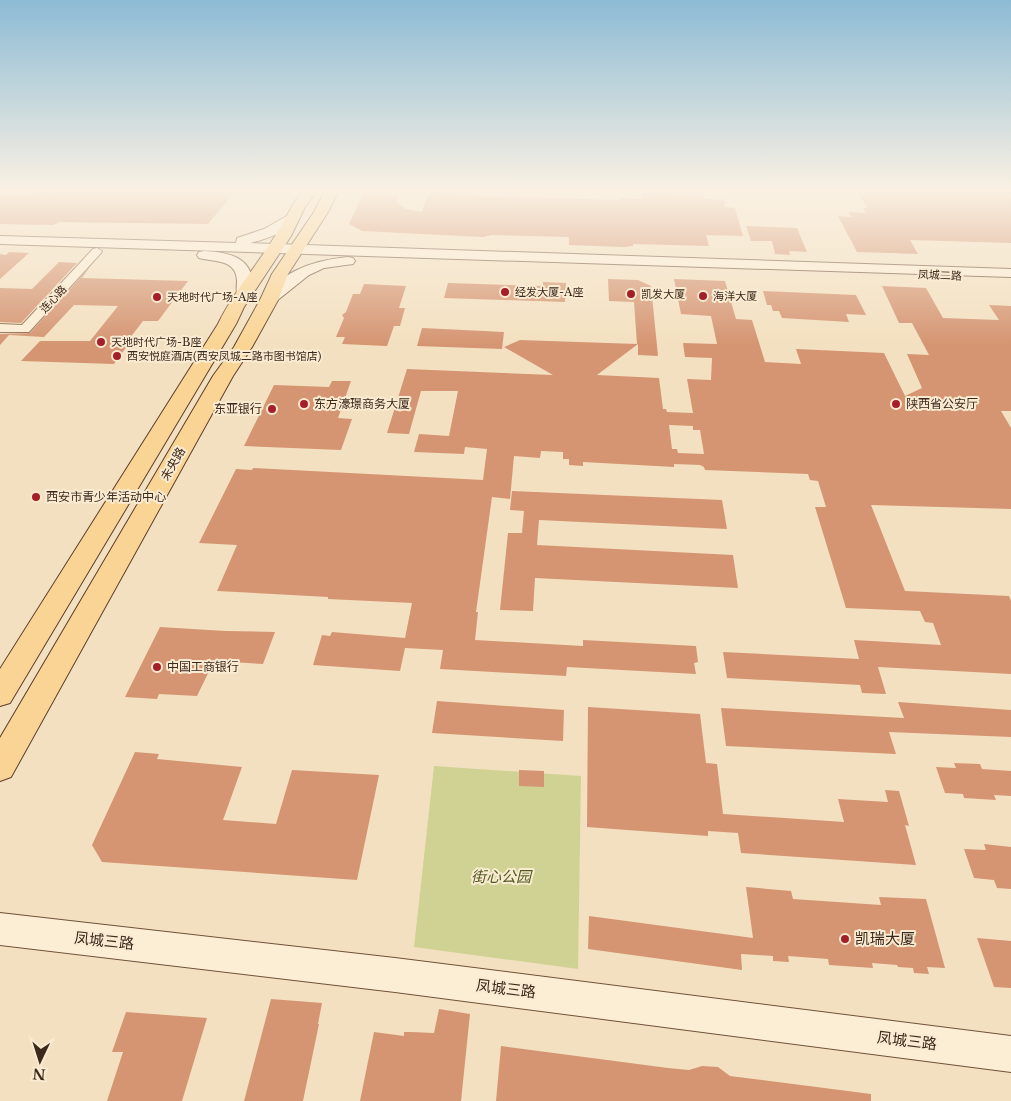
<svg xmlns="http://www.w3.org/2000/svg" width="1011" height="1101" viewBox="0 0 1011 1101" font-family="'Libre Baskerville','Noto Sans SC',serif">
	<rect width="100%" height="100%" fill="#f3e0c0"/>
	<path fill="#cfd293" d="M434,766L581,776L578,969L414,947Z"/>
	<g fill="#d59572" fill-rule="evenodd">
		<path d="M54,190H236L208,224L59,222L54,225L0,224V195L31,196L35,192L54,193Z"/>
		<path d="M857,190H1011V243L910,240L918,254L857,252L838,216L851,217L849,212L866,213L863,208H867Z"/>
		<path d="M429,192L483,196L620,200V198L641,199L642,193L703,195L704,199L724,200L725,207L735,208L743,236L706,235L709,246L633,244V246L624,247L569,245V237L492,235L483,237L362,231L349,224L363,194L398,195L396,202L406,209L422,212Z"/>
		<path d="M746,226L797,228L807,252L789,251L790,255L775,254L772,241H751Z"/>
		<path d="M9,252L29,253L0,279V254L6,255Z"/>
		<path d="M59,262L77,263L21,323L0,322V288L32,289Z"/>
		<path d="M90,267L82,278L188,281L158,321H143L126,343L125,346H127L114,364L21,361L40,341H90L118,306L74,305L44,337L9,335L0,345V334L30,333Z"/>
		<path d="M608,279L638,280L651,286L658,356L638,355V344L597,375L659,378L663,409H666L667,412L693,413L687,379L711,380L712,358L685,357L683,343L717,344L711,316L681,314L674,279L725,281L736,319L752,320L765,362L801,364L796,349L884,353L905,396L922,388L907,354L929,355L912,323H899L882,286L926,288L943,318L999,320L989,305L1011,306V411H1001L1011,428V509L871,505L905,591L1009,596L1011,601V674L878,667L886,694L862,693L860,685L727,678L723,652L859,659L854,640L941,645L933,623L925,622L920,611L846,608L815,507H826L818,481L810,480L808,474L705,470L704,467L700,465L674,464V467L583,462V466L569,465V459H563V452L541,451L540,458L514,456L510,499L492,497L476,612H478L475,640L583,646V640L696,646L698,662L694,663L696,674L567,667L566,676L440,669L443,650L405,648L400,671L313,665L322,635L330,636L332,632L405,638L412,603L328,599V597L217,591L237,545L199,543L236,469L252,470L253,468L483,480L487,449L465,447L464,454L414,452L419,434L449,436L458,391H421L409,434L387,433L407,369L553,375L504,347L520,340L637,344L634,302L609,301ZM669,425L693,426V430H700L704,454L678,453L677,449H672Z"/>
		<path d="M543,282L566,283L565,302L444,298L448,283L543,286Z"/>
		<path d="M364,284L406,286L399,308H405L400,326H394L387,346L342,344L345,337H336L344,318L342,315L346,312L353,294H360Z"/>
		<path d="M763,291L856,295L866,315L846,314L849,322L782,318L779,311H773L771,305H767Z"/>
		<path d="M422,328L504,332L502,349L417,346Z"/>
		<path d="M332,381H351L338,418L352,419L341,450L244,446L274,385L329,387Z"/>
		<path d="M512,491L722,500L727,529L539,520L537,545L733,555L738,588L535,578L533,611L500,610L508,533H522L524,511L510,510Z"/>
		<path d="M160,627L225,631L275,632L263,664L214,661L197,696L159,694L157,699L125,697Z"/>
		<path d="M437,701L564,710L563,741L432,733Z"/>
		<path d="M898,702L1011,710V737L889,732L896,754L726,746L721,708L904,718Z"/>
		<path d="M588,707L700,714L706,763L717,764L723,814L844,822L838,799L888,802L885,790L899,791L909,826L905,825L916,865L741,853L738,833L708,831V836L587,827Z"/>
		<path d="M135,752L159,754L157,759L242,767L223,820L276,824L292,770L379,775L357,880L102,862L92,845Z"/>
		<path d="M954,763L980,764L982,769L1011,771V796L994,795L996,800L964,798L963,794L945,793L936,767L956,768Z"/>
		<path d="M519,770L544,771V787L519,786Z"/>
		<path d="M984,844L1011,847V889L997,888L994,880L974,878L964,849L986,850Z"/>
		<path d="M746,887L791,891L793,899L881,905L879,897L926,899L945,968L927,967L929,974L914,973L913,968L898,967L897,965L872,963L873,968L829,965L828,959L788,956L789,962L773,961V956L741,954L742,970L588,949L589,916L753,938Z"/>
		<path d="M977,938L1011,941V988L994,987Z"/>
		<path d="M271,999L322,1003L318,1024H319L303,1101H244Z"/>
		<path d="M439,1009L470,1014L461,1101H360L374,1032L404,1036V1032H411L434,1033Z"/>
		<path d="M126,1012L207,1018L182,1101H107L123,1052H112Z"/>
		<path d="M501,1046L668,1068L689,1070L702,1066L718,1067L730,1076L871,1094V1101H496Z"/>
	</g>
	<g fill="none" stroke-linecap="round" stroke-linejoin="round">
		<g stroke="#8f7056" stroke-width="2">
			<path id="street" d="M97,248L102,251L101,253L29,332H0V324L22,325L93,249Z"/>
		</g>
		<g stroke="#705139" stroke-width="2">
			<g id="secondary">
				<path d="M292,213L299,217C287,232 268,239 250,243L1011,269V277L0,244V236L236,243L237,238L264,229Z"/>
				<path d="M204,251C223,252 248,255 252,278C253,284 253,292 249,297H239C235,292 237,287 237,281C236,259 215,262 199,258L197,255L199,252Z"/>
				<path d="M348,257L353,258L355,261L353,264L324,268L309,275L274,303H264L261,300C281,271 315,260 348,257Z"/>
				<path d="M0,913L395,958L1011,1036V1072L395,992L0,945Z"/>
			</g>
		</g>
		<g stroke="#5c3e2b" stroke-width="2">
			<g id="primary">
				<path d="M303,190H318L305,207L291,236L244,307L236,324L10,703L0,706V669L218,324C233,292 257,266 275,236C285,221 291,205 303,190Z"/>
				<path d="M325,190H339L328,212L288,274L278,300L252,347L233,376L11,777L0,781V738L213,376L234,347L260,300L272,274L314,212Z"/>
			</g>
		</g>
		<use href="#street" fill="#fceed5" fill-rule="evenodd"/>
		<use href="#secondary" fill="#fceed5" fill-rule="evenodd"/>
		<use href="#primary" fill="#fad494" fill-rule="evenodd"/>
	</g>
	<linearGradient id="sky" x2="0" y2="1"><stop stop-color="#8dbbd5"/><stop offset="0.55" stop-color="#faf1e3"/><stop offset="1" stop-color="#faf1e3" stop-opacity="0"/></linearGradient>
	<rect width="1011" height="345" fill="url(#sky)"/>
	<g fill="#a51f29" stroke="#f9ebd1" stroke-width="2">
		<circle cx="505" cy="292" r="5"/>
		<circle cx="631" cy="294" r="5"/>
		<circle cx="703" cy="296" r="5"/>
		<circle cx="157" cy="297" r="5"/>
		<circle cx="101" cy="342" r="5"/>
		<circle cx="117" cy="356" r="5"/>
		<circle cx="304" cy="404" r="5"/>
		<circle cx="896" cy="404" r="5"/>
		<circle cx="272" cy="409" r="5"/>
		<circle cx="36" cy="497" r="5"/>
		<circle cx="157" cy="667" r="5"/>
		<circle cx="845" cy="939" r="5"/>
	</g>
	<g text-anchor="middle" stroke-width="4" stroke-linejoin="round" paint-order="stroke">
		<g font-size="11" fill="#3d291c" stroke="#f9ebd1">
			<text transform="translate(940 275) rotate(2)" y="4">凤城二路</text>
			<text transform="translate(53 299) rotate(-47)" y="4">连心路</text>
		</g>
		<g font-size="11" fill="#3d291c" stroke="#f9ebd1" text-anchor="start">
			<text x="515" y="296">经发大厦-A座</text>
			<text x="641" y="298">凯发大厦</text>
			<text x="713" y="300">海洋大厦</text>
			<text x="167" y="301">天地时代广场-A座</text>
			<text x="111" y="346">天地时代广场-B座</text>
			<text x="127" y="360">西安悦庭酒店(西安凤城二路市图书馆店)</text>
		</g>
		<g font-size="12" fill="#3d291c" stroke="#f9ebd1" text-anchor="start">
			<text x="314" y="408">东方濠璟商务大厦</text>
			<text x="906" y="408">陕西省公安厅</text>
			<text x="262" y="413" text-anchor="end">东亚银行</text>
			<text x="46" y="501">西安市青少年活动中心</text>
			<text x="167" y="671">中国工商银行</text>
		</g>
		<g font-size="12" fill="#3d291c" stroke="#f9ebd1">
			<text transform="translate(173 464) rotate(-60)" y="4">未央路</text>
		</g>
		<g font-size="15" font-style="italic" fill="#505b20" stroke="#f9ebd1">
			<text x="501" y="882">街心公园</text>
		</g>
		<g font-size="15" fill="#3d291c" stroke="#f9ebd1" text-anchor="start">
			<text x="855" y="944">凯瑞大厦</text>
		</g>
		<g font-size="15" fill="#3d291c" stroke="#f9ebd1">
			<text transform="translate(104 941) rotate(6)" y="5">凤城三路</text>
			<text transform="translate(506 989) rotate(7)" y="5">凤城三路</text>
			<text transform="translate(907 1041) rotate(7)" y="5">凤城三路</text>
		</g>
	</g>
	<g transform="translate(40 1061) rotate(184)" stroke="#f9ebd1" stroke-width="4" paint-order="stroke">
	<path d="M0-4L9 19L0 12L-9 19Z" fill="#3d291c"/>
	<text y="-8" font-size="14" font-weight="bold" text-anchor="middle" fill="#3d291c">N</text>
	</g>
</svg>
